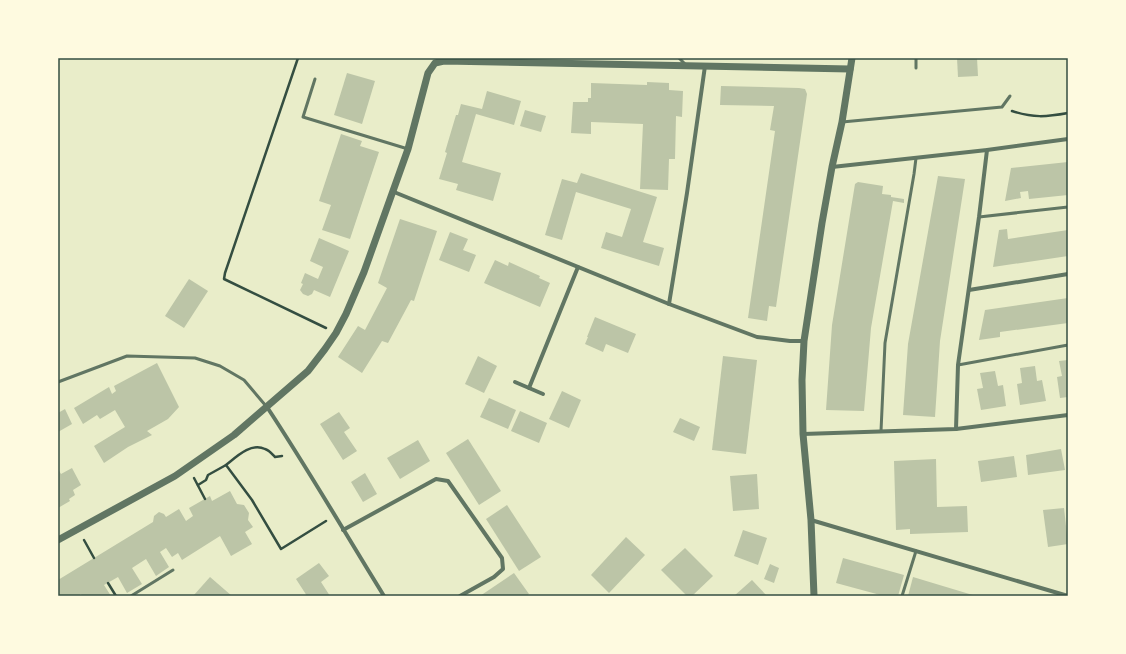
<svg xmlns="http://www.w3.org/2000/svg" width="1126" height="654" viewBox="0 0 1126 654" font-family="Mulish,sans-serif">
	<rect width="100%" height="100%" fill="#e9edc9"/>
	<g fill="#bcc5a7">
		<path d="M957,58H977L978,76L958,77Z"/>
		<path d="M347,73L375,81L362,124L334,115Z"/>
		<path d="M647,82L669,83V90L683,91L682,117L676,116L675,159H669L668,190L640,189L643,124L591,122V134L571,133L573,102H588V98H591V83L647,85Z"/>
		<path d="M721,86L799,88L805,89L807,94L776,307L769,306L767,321L748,318L775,131L770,130L774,106L720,105Z"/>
		<path d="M487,91L521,101L514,125L476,114L462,162L501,173L493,201L456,190L458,184L439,179L447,153L445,152L456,115H458L461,104L482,109Z"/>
		<path d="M525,110L546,116L541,132L520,126Z"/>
		<path d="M341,134L362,141L360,146L379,152L350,239L322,230L331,205L319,201Z"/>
		<path d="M1068,162V195L1029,199L1028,191L1020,192L1021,198L1005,201L1011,168Z"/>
		<path d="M581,173L657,197L643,242L664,248L659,266L601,248L606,232L622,237L631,209L576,192L562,240L545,235L562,179L577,183Z"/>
		<path d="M938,176L965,179L940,341L935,417L903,415L908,344Z"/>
		<path d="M858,182L883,186L882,194L891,195V197L904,199V203L893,201L871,328L864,411L826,410L832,325L855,184Z"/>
		<path d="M400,219L437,231L414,301L411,300L388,343L382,341L362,373L338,357L358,326L365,330L387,288L378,283Z"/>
		<path d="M1007,229L1008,239L1068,230V256L993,267L999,230Z"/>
		<path d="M450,232L468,239L463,250L476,255L469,272L439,260Z"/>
		<path d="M319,238L349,251L330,297L314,290L312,294L308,296L303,294L300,290L303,284L301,283L305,273L318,279L323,267L310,261Z"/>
		<path d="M495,260L508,266L509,262L540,276L539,278L550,283L540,307L484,283Z"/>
		<path d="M189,279L208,291L184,328L165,316Z"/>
		<path d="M1068,298V323L1000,332V337L979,340L985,310Z"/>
		<path d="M595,317L636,334L628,353L606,344L603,352L585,344L588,337H587Z"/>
		<path d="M478,356L497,366L484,393L465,384Z"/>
		<path d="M723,356L757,360L746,454L712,450Z"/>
		<path d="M1068,360V397L1060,398L1057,377L1062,376L1059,361Z"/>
		<path d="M157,363L179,407L168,419L147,431L152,435L128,447L104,463L94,446L125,427L115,410L100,419L97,415L83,424L74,408L109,387L112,394L116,391L114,386Z"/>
		<path d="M1035,366L1037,381L1042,380L1046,401L1020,405L1017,384L1022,383L1020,368Z"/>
		<path d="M995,371L998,386L1003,385L1006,406L981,410L977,389L983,388L980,373Z"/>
		<path d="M562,391L581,400L569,428L549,419Z"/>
		<path d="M489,398L516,410L508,429L480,417Z"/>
		<path d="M65,409L72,424L58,432V413Z"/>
		<path d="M520,411L547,423L539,443L511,431Z"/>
		<path d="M339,412L350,428L344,432L357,451L343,460L320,424Z"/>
		<path d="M680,418L700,427L694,441L673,432Z"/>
		<path d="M468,439L501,491L479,505L446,453Z"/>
		<path d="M418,440L430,461L400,479L387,458Z"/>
		<path d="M1061,449L1065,470L1028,475L1026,455Z"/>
		<path d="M1014,456L1017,477L981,482L978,461Z"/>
		<path d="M936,459L937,507L967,506L968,532L910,534V529L896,530L894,461Z"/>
		<path d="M72,468L81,485L73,490L75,495L69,499L70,501L58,508V469L61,474Z"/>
		<path d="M365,473L377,494L363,502L351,482Z"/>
		<path d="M757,474L759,509L733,511L730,476Z"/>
		<path d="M230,491L237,504L244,505L249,513L248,520L253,527L245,532L252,544L231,556L220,536L182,560L178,553L172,557L166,548L160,552L169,567L156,576L146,559L132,568L142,584L127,593L118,577L104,585L111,596H82L81,594L78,596H58V580L153,522L154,516L159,512L164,514L166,517L179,509L186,521L193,516L189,508L210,496L212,501Z"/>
		<path d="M507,505L541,557L519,571L486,519Z"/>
		<path d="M1064,508L1068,544L1048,547L1043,510Z"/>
		<path d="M743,530L767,538L758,565L734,556Z"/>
		<path d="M626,537L645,555L609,593L591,575Z"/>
		<path d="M685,548L713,576L692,596H687L661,570Z"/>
		<path d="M843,558L904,575L898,596H884L836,583Z"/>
		<path d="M319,563L329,576L321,582L330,596H307L296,579Z"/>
		<path d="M770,564L779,568L774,583L764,579Z"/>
		<path d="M514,573L529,594L526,596H480Z"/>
		<path d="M210,577L232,596L194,595Z"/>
		<path d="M913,577L976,596H908Z"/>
		<path d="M752,580L767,596H734Z"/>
	</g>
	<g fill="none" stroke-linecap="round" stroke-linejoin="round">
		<g stroke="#344e41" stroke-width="2.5">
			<path d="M298,58L225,273L224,279L326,328"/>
			<path d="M1012,111C1033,118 1046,117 1068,113"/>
			<path d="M226,465C236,457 251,442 265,449C269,450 272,454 275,457L282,456"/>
			<path d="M194,478L205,499"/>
			<path d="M198,485L206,480L208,475L226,465L252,500L281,549L326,521"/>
			<path d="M84,540L94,558"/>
			<path d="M108,583L116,596"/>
		</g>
		<g stroke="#617663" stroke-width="3">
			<path d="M679,58L685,64"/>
			<path d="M916,68V58"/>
			<path d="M315,79L303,117L408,149"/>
			<path d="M842,122L1002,107L1010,96"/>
			<path d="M979,217L1068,207"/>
			<path d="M958,365L1068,345"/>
			<path d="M58,382L127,356L195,358L220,366L244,380L266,406"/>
			<path d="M881,431L885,343L914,174L916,158"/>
			<path d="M131,596L173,570"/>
			<path d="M902,596L916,551"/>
		</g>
		<g stroke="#617663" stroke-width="4">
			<path d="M832,167L987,150L1068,139"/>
			<path d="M394,192L669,304L757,337L790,341H804"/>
			<path d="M969,290L1068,274"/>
			<path d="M669,304L687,193L705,66"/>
			<path d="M515,382L543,394"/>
			<path d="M529,388L578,267"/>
			<path d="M267,407C308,469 345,533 384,596"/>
			<path d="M956,429L958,365L979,217L987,150"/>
			<path d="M803,434L956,429L1068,415"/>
			<path d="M811,520L1068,596"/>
			<path d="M343,530L436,479L448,481L502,558L503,569L494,577L460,596"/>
		</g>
		<g stroke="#617663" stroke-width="7">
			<path d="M58,540L175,476L234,435L308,371L325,349L336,333L346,314L364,272L408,149L428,73L435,63L444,61C579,63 714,67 850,69"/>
			<path d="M814,596L811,520L803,434L802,380L804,341L822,223L832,167L842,122L852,58"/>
		</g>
	</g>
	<rect width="1126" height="654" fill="none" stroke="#fefae0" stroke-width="118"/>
	<rect x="59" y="59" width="1008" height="536" fill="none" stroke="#344e41" stroke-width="1.5"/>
</svg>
